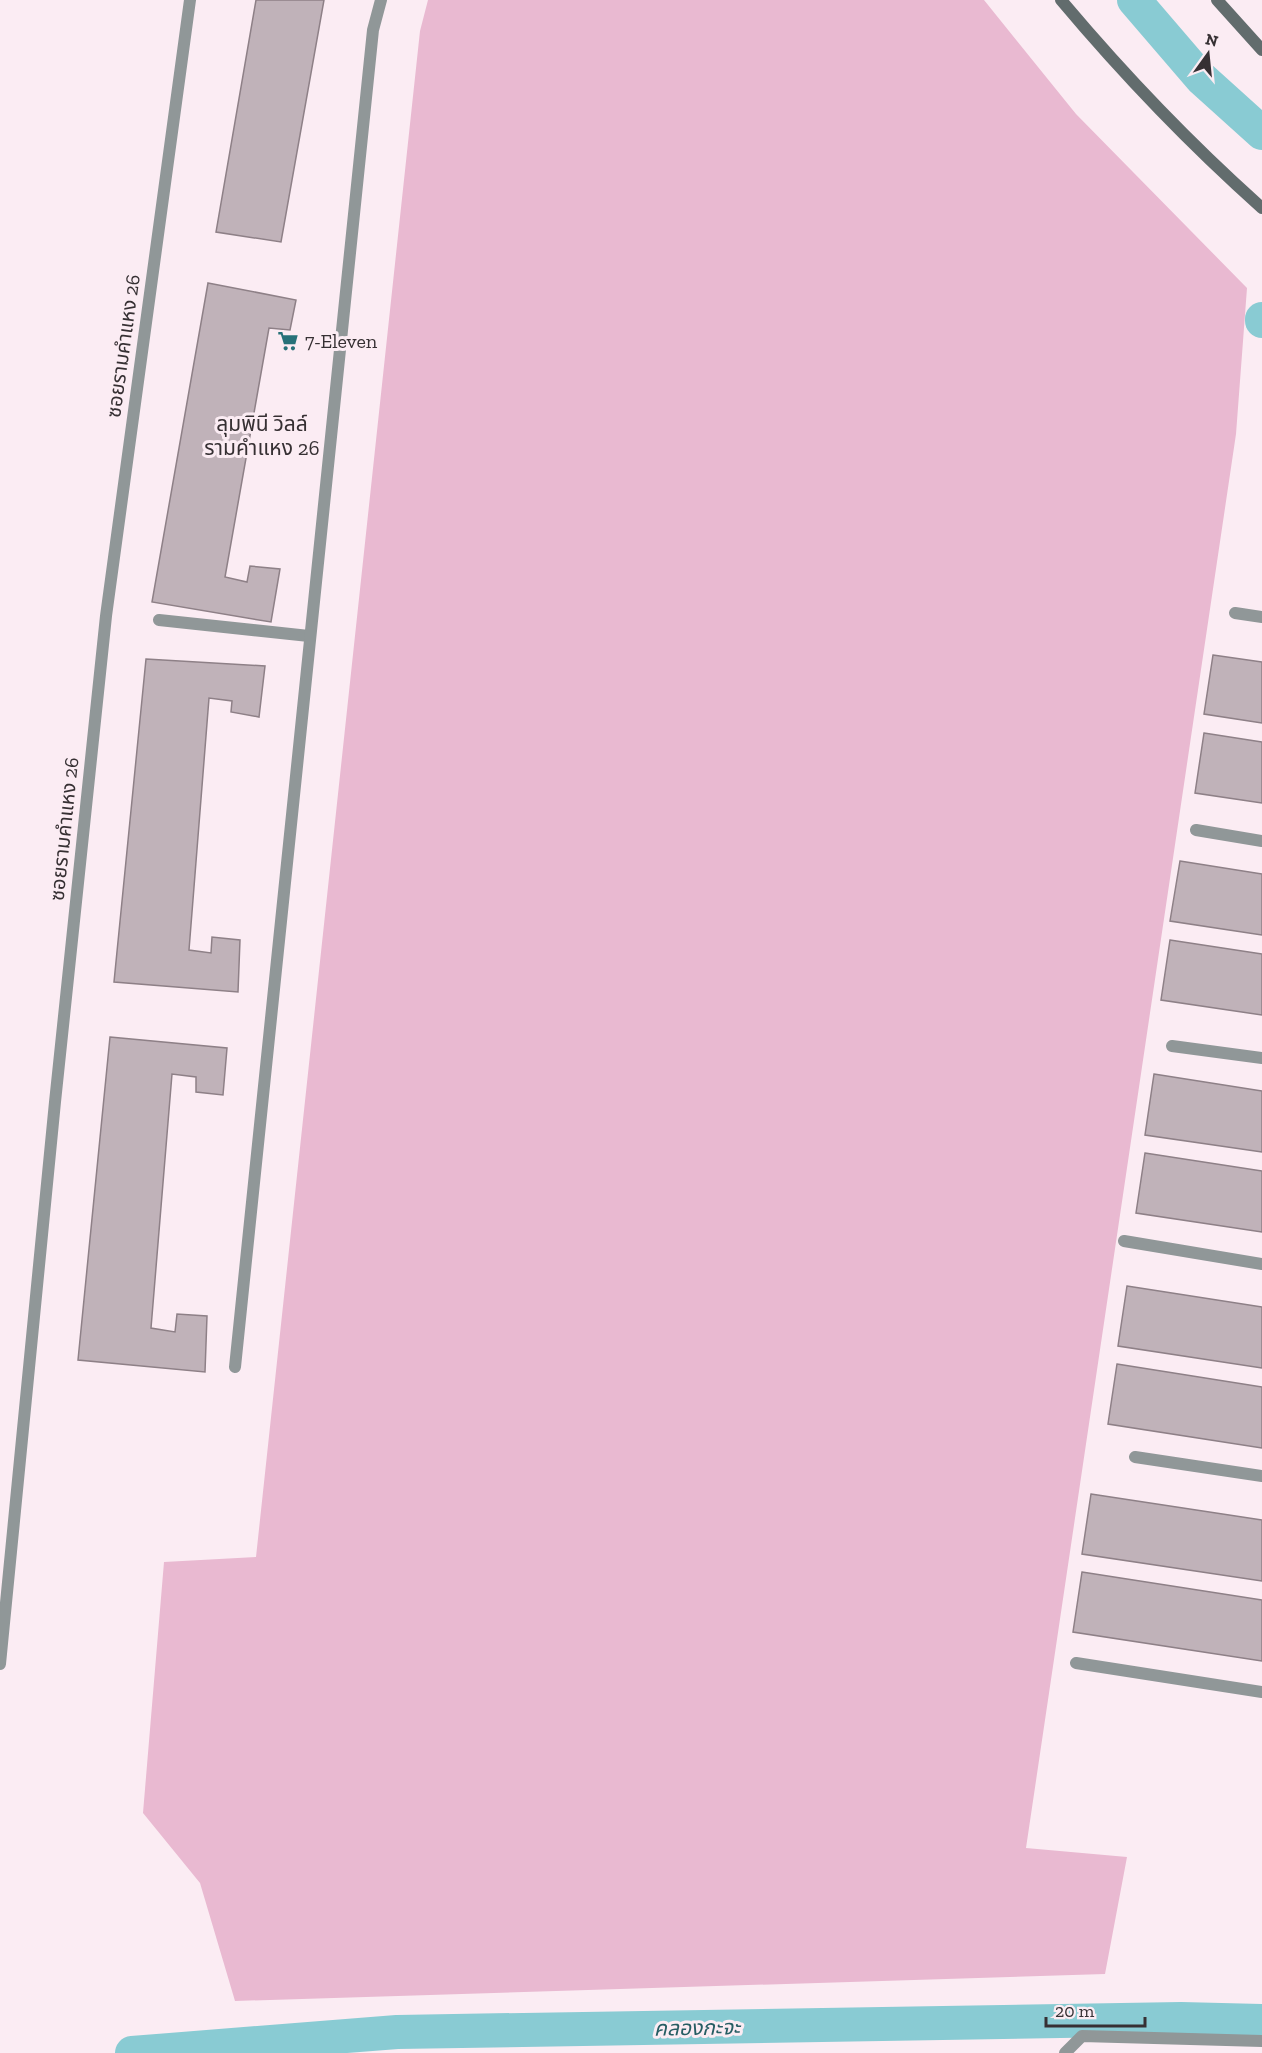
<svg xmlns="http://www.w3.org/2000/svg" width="1262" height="2053" viewBox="0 0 1262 2053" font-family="'Zilla Slab','Noto Sans Thai',serif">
	<rect width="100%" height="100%" fill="#fbecf3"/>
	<path fill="#e9b9d1" d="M428,0H984L1076,114L1247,288L1236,434L1026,1848L1127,1857L1105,1974L235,2001L200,1883L143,1813L164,1562L256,1557L420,31Z"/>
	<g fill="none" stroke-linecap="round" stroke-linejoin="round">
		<g stroke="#89cbd3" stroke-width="34">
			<path d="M1134,0L1201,78L1262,133"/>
			<path d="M1262,319V321"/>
			<path d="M132,2053L397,2032L1181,2019L1262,2021"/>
		</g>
	</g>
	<g fill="#c0b2b9" stroke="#8e8087" stroke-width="1.5">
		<path d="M256,0H324L281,242L216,232Z"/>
		<path d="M208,283L296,300L290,330L269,328L225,577L247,582L250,566L280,569L271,622L152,602Z"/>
		<path d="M1213,655L1262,662V723L1204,714Z"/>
		<path d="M146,659L265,666L259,717L231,712L232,701L209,698L189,950L211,953L212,937L240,940L238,992L114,982Z"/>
		<path d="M1204,733L1262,742V803L1195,793Z"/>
		<path d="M1180,861L1262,874V935L1170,921Z"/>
		<path d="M1170,940L1262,954V1015L1161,1000Z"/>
		<path d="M110,1037L227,1048L223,1095L196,1092V1077L172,1074L151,1328L175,1332L177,1314L207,1316L205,1372L78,1360Z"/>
		<path d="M1154,1074L1262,1091V1152L1145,1135Z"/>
		<path d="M1145,1153L1262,1171V1232L1136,1213Z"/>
		<path d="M1127,1286L1262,1307V1368L1118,1346Z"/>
		<path d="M1117,1364L1262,1387V1448L1108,1424Z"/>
		<path d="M1091,1494L1262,1520V1581L1082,1554Z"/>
		<path d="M1082,1572L1262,1600V1661L1073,1632Z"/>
	</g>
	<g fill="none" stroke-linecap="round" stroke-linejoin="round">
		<path stroke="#909798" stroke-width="12" d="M159,620L309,636"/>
		<g stroke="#909798" stroke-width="12">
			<path d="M1235,613L1262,617"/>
			<path d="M1196,830L1262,841"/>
			<path d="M1172,1046L1262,1058"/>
			<path d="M1124,1241L1262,1264"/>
			<path d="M235,1367L373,30L381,0"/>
			<path d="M1135,1457L1262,1476"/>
			<path d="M1076,1663L1262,1692"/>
			<path d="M0,1664L55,1102L106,616L190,0"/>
			<path d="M1065,2053L1082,2036L1262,2041"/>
		</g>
		<g stroke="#626c6d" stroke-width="12">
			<path d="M1061,0C1124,75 1189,143 1262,208"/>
			<path d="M1217,0L1262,50"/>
		</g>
	</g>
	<defs>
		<g id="supermarket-bare" transform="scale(1.62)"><path d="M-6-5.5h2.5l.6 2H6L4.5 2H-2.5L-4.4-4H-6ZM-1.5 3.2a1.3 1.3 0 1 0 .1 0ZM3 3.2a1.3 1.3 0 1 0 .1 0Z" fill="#277179" stroke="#fbecf3" stroke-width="2.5" paint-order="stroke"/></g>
	</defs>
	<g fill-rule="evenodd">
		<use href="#supermarket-bare" x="288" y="341"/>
	</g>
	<g text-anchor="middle" stroke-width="6" stroke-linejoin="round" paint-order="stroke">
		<g font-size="20" fill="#363033" stroke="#fbecf3" text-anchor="start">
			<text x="305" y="348">7-Eleven</text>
		</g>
		<g font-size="20" fill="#363033" stroke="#fbecf3">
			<text transform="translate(123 346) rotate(-82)" y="7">ซอยรามคำแหง 26</text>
			<text transform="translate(64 829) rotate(-84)" y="7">ซอยรามคำแหง 26</text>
		</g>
		<g font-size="21" fill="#363033" stroke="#fbecf3">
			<text x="262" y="431">ลุมพินี วิลล์<tspan x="262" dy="24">รามคำแหง 26</tspan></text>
		</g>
		<g font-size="21" font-style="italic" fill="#265d63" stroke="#fbecf3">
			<text transform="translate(697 2028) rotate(-1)" y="7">คลองกะจะ</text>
		</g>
	</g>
	<g transform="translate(1208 54) rotate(15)" stroke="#fbecf3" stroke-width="4.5" paint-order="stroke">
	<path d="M0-4.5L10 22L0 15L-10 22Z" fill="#363033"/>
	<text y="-9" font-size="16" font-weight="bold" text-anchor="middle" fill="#363033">N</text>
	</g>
	<path d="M1046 2017v9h99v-9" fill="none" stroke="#363033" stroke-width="3"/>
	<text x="1055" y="2017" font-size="18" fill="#363033" stroke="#fbecf3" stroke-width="4.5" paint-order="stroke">20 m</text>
</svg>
